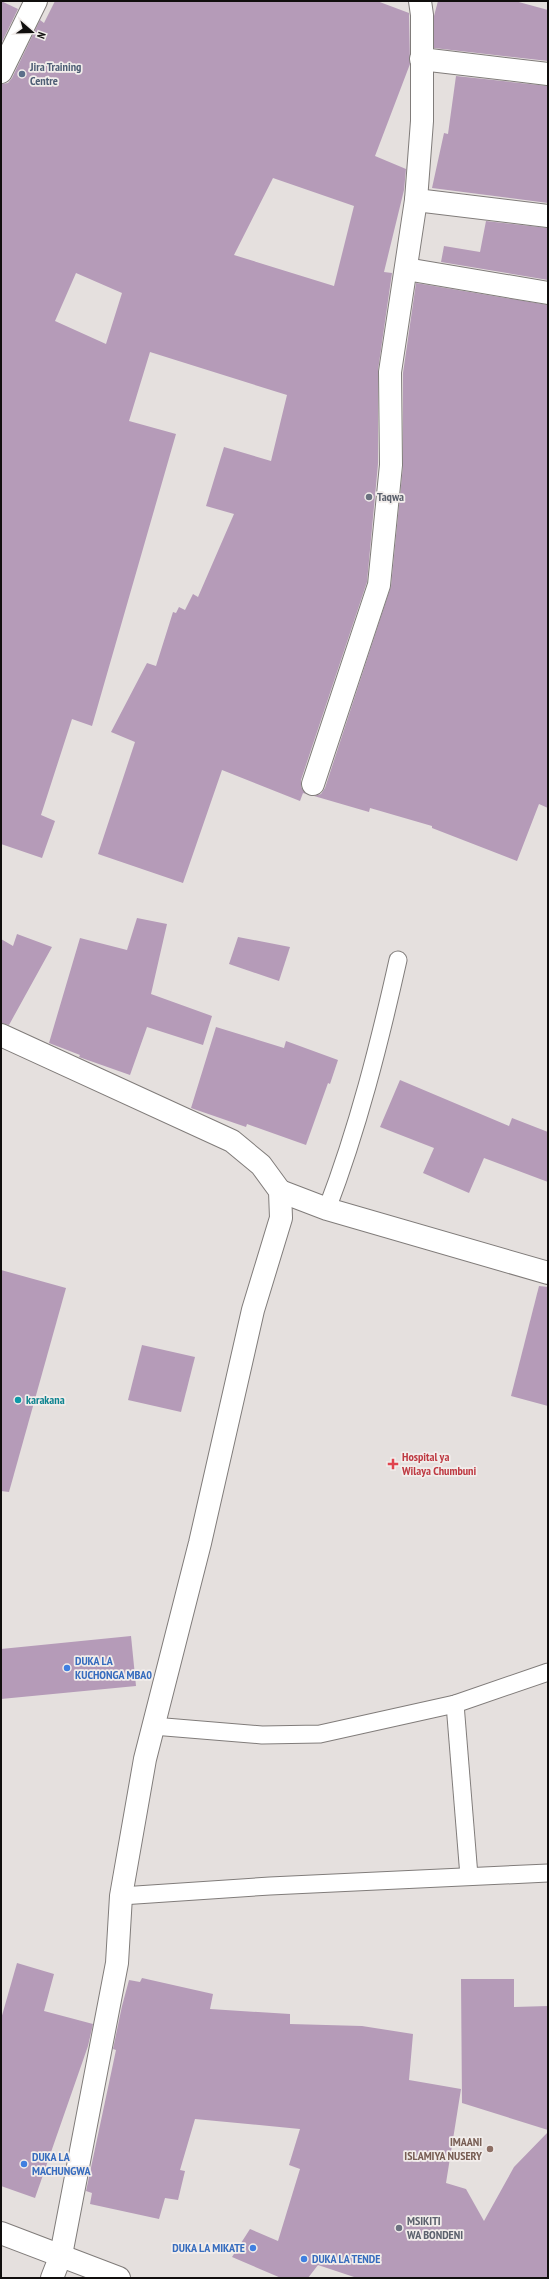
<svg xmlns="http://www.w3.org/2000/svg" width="549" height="2279" viewBox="0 0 549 2279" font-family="'PT Sans Narrow',sans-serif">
	<rect width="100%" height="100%" fill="#e5e0de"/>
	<g fill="#b59bb8" fill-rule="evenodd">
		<path d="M1,1L18,9L1,44Z"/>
		<path d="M55,1H377L409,13L410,64L375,156L406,169L404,190L384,272L392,273L378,370V464L367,582L301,780V787L306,794L303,793L300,801L222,770L183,883L98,854L135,742L111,732L147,663L156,666L173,612L176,613L179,607L185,610L193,594L198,597L234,514L206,506L224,447L271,461L287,395L150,352L129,421L176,434L92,726L72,719L41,815L55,821L42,858L1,844V84L8,83L12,78L40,20L44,23ZM273,178L354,206L334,286L234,255ZM76,273L122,293L106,344L55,321Z"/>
		<path d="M438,1H515L548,10V61L434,48V16Z"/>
		<path d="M456,76L548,86V203L432,188L444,133L448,134Z"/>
		<path d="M486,221L548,228V280L441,262L444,246L480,252Z"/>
		<path d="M416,283L548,305V808L539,804L517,861L432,828V826L370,808L369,812L314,796L321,794L325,788L391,586L403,466V373Z"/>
		<path d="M137,918L167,924L151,994L212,1016L203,1045L147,1027L130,1075L79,1057L80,1055L49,1043L80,938L127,950Z"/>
		<path d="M17,934L52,947L9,1025L1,1023V939L13,946Z"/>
		<path d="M238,937L290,947L279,981L229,964Z"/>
		<path d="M216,1027L284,1048L286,1041L338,1060L330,1084L328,1083L306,1145L247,1124L246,1127L191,1108Z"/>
		<path d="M400,1080L509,1126L512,1118L548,1132V1182L484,1158L469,1193L423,1173L434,1148L380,1127Z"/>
		<path d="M1,1270L66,1288L9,1492L1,1491Z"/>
		<path d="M539,1286L548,1287V1406L511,1396Z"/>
		<path d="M142,1345L195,1357L181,1412L128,1400Z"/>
		<path d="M131,1636L136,1686L1,1699V1649Z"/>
		<path d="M17,1963L54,1974L44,2011L93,2024L88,2046L35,2198L1,2186V2019Z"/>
		<path d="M142,1978L213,1994L210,2009L290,2014V2024L362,2026L413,2034L409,2080L461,2089L446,2183L466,2189L484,2221L514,2167L548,2132V2278H357L318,2265L308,2278H281L232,2257L250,2229L278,2241L300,2169L289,2165L300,2129L195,2119L180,2170L185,2171L178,2200L165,2198L159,2219L90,2204L92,2193L86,2191L116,2050L113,2049L122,2006L129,1980L140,1982Z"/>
		<path d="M461,1979H514V2007L548,2006V2130L462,2103Z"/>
	</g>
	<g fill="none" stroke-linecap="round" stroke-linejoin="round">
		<g stroke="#807c7a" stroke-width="19">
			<g id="lane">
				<path d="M327,1209C358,1128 379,1045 398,960"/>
				<path d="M455,1704L469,1876"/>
				<path d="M153,1726L262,1735L320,1734L455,1704L548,1672"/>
				<path d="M121,1896L270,1886L548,1873"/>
			</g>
		</g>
		<g stroke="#807c7a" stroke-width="24">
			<g id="street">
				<path d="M421,59L548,74"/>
				<path d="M1,72L36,1"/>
				<path d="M416,200L548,216"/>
				<path d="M406,269L548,293"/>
				<path d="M313,784L379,585L391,465L390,372L416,200L422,121V15L420,1"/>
				<path d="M1,1035L232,1141L261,1165L280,1191L281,1218L253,1310L200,1543L145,1759L121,1896L117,1963L61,2255L52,2278"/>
				<path d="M280,1191L327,1209L548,1273"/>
			</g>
		</g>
		<g stroke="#807c7a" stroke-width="24">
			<path id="secondary" d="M1,2233L119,2278"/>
		</g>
		<use href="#lane" stroke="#fff" stroke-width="17"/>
		<use href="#street" stroke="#fff" stroke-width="22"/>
		<use href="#secondary" stroke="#fff" stroke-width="22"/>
	</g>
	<circle fill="#5c6f8a" stroke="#f2edeb" stroke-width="1.5" cx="22" cy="74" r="4"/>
	<g fill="#6b7280" stroke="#f2edeb" stroke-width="1.5">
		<circle cx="369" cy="497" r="4"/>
		<circle cx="399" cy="2228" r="4"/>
	</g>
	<circle fill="#0f9aa8" stroke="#f2edeb" stroke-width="1.5" cx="18" cy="1400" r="4"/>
	<path fill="#e0444e" stroke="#f2edeb" stroke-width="1.5" d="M391 1458h4v4h4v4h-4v4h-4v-4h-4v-4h4z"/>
	<g fill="#3f7fe0" stroke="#f2edeb" stroke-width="1.5">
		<circle cx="67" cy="1668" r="4"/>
		<circle cx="24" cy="2164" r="4"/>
		<circle cx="253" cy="2248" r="4"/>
		<circle cx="304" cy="2259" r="4"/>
	</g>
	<circle fill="#8d6e63" stroke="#f2edeb" stroke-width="1.5" cx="490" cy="2149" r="4"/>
	<g text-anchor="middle" stroke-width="3.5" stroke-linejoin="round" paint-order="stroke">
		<g font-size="12" font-weight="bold" fill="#4e5e75" stroke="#f2edeb" text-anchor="start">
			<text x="30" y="71">Jira Training<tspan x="30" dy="14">Centre</tspan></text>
		</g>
		<g font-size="12" font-weight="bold" fill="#5b616d" stroke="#f2edeb" text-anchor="start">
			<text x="377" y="501">Taqwa</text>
			<text x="407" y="2225">MSIKITI<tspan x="407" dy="14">WA BONDENI</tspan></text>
		</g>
		<g font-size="12" font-weight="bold" fill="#0d838f" stroke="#f2edeb" text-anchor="start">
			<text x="26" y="1404">karakana</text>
		</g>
		<g font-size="12" font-weight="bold" fill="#be3a42" stroke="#f2edeb" text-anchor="start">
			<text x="402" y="1461">Hospital ya<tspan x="402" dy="14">Wilaya Chumbuni</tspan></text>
		</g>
		<g font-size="12" font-weight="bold" fill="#366cbe" stroke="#f2edeb" text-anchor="start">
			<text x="75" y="1665">DUKA LA<tspan x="75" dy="14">KUCHONGA MBA0</tspan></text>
			<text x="32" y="2161">DUKA LA<tspan x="32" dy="14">MACHUNGWA</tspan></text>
			<text x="245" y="2252" text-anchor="end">DUKA LA MIKATE</text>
			<text x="312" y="2263">DUKA LA TENDE</text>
		</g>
		<g font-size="12" font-weight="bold" fill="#785e54" stroke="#f2edeb" text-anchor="end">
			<text x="482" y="2146">IMAANI<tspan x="482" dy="14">ISLAMIYA NUSERY</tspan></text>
		</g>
	</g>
	<rect width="549" height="2279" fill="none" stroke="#100e0d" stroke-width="4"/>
	<g transform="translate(32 32) rotate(110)" stroke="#f2edeb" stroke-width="3" paint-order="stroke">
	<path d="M0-3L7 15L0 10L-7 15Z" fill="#100e0d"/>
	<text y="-6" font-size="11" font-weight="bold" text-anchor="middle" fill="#100e0d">N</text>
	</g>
</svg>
